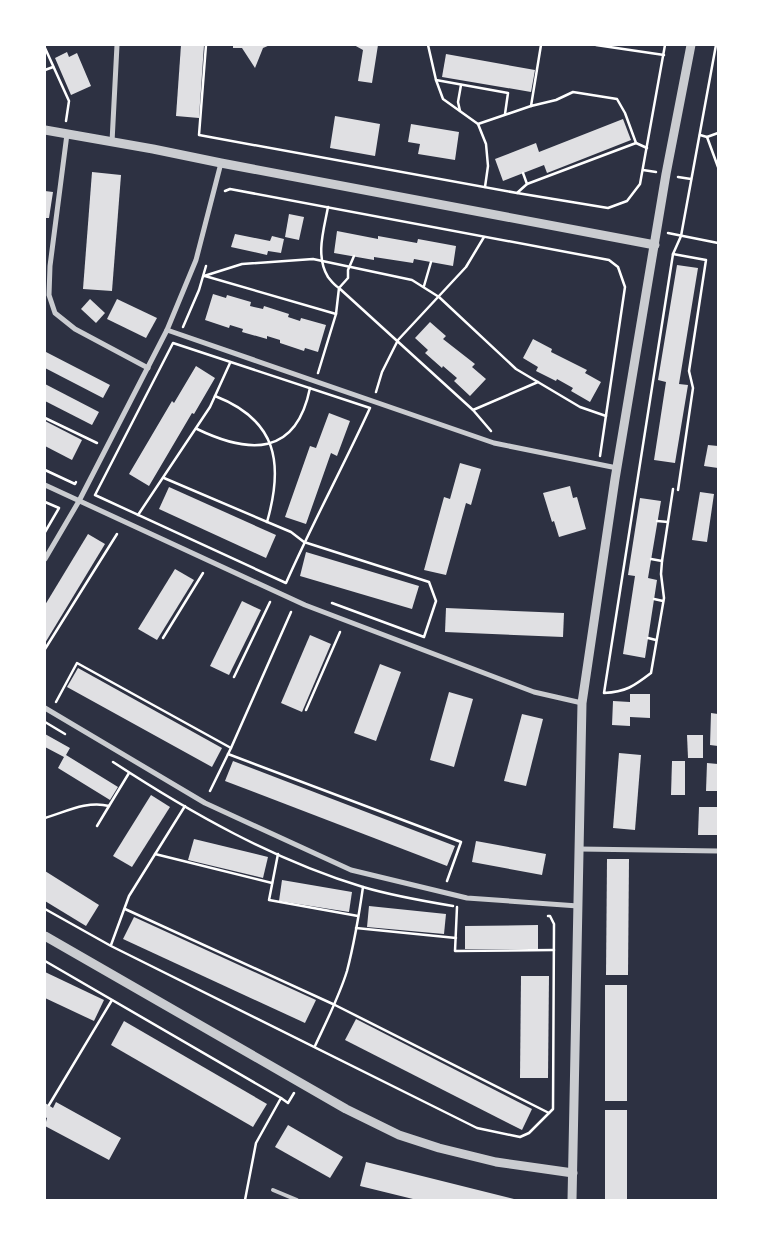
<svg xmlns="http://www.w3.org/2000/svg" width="763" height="1245" viewBox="0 0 763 1245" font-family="'DM Sans',sans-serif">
	<rect width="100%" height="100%" fill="#2d3142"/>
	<g fill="#e0e0e3">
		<path d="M181,45H204L199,118L176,116Z"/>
		<path d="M233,45H270L263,48L255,68L242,48H233Z"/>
		<path d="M354,45H378L372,83L358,81L363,50Z"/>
		<path d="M67,52L69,57L77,53L91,86L71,95L55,58Z"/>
		<path d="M446,54L535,70L531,92L442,77Z"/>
		<path d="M335,116L380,124L375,156L330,148Z"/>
		<path d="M623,119L631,140L547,173L544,165L503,181L495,159L536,143L539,152Z"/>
		<path d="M411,124L459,132L455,160L418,154L420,144L408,142Z"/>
		<path d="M92,172L121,175L112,291L83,289Z"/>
		<path d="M45,191L53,192L49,218H45Z"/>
		<path d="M289,214L304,217L299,240L285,237Z"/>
		<path d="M337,231L378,239V236L417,243L418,239L456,246L453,266L414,259L413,263L374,257V260L334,253Z"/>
		<path d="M235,234L270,241L272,236L284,239L281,253L268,251L267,255L231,247Z"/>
		<path d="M677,265L698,268L679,384L688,385L675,463L654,460L666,382L658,380Z"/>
		<path d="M213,294L226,298L227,295L251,302L250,306L263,309L264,306L289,314L288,317L300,321L301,318L326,325L318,352L305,348L304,351L280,343V340L267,336V339L242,332L243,329L230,325L229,328L205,320Z"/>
		<path d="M90,299L105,313L96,323L81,309Z"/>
		<path d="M117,299L157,318L146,338L107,319Z"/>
		<path d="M430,322L446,336L443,339L475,364L472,367L486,379L470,396L454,381L457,378L443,366L442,368L425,353L428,350L415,338Z"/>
		<path d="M533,339L552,349L551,352L587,370L585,373L601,382L590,402L571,391L573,388L557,379L556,381L536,371L538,367L523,358Z"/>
		<path d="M46,352L110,385L103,398L45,368Z"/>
		<path d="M196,366L215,378L194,414L192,413L149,486L129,474L172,401L174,403Z"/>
		<path d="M45,384L99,412L92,425L45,401Z"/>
		<path d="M329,413L350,421L337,456L331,453L306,524L285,517L310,446L316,448Z"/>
		<path d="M45,421L82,440L72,460L45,446Z"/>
		<path d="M708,445L718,446V468L704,466Z"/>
		<path d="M460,463L481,469L471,505L466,503L446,575L424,570L444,497L450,499Z"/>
		<path d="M570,486L573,498L577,497L586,529L559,537L554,521L552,522L543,493Z"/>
		<path d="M169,487L276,535L266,558L159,509Z"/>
		<path d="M700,492L714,494L707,542L692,540Z"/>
		<path d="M640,498L661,501L648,578L657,580L645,658L623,654L635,576L628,575Z"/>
		<path d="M88,534L105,544L45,643V605Z"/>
		<path d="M306,552L419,586L412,609L300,576Z"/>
		<path d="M175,569L194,580L157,640L138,629Z"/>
		<path d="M242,601L261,610L229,675L210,666Z"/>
		<path d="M446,608L564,613L563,637L445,632Z"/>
		<path d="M310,635L331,644L302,712L281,703Z"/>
		<path d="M380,664L401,672L376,741L354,733Z"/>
		<path d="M78,668L222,748L212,767L67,687Z"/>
		<path d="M449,692L473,699L454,767L430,760Z"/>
		<path d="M630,694H650V718L630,717V726L612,725L613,701L630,702Z"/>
		<path d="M711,713L718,714V746L710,745Z"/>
		<path d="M522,714L543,719L526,786L504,781Z"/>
		<path d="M45,734L70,748L66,755L118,787L110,800L58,768L64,757L45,747Z"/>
		<path d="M687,735H703V758H688Z"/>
		<path d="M619,753L641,755L635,830L613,828Z"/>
		<path d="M233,761L455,846L447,866L225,781Z"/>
		<path d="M672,761H685V795H671Z"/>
		<path d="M707,763L718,764V791H706Z"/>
		<path d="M151,795L170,807L132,867L113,856Z"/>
		<path d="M699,807H718V835H698Z"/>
		<path d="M194,839L268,857L263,878L188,860Z"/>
		<path d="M476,841L546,854L542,875L472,862Z"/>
		<path d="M607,859H629L628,975H606Z"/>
		<path d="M45,871L99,905L86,926L45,901Z"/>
		<path d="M282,880L352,892L349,912L279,901Z"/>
		<path d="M369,906L446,914L444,934L367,927Z"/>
		<path d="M134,917L316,1000L305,1023L123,939Z"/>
		<path d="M538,925V949H465V926Z"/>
		<path d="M45,972L104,1000L94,1021L45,998Z"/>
		<path d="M521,976H549L548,1078H520Z"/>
		<rect x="605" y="985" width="22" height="116"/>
		<path d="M356,1019L532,1109L522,1130L345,1040Z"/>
		<path d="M124,1021L267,1104L253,1127L111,1045Z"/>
		<path d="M56,1102L121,1138L109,1160L45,1126L47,1118L45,1117V1103L53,1108Z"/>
		<rect x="605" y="1110" width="22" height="90"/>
		<path d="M288,1125L343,1157L330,1178L275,1147Z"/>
		<path d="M366,1162L514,1199V1200H417L360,1186Z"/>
	</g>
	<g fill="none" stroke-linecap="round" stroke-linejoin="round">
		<g stroke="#fff" stroke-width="2.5">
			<path d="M206,45L199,135L517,193L608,208L627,201L640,184L665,45"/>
			<path d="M428,45L436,80L508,93L505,114"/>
			<path d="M541,45L531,106L556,100L573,92L617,99L625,113L636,143L647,148"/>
			<path d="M596,45L664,55"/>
			<path d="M45,48L69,101L66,121"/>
			<path d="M45,70L53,67"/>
			<path d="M436,80L443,99L478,124L486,144L488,166L485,187"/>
			<path d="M460,111L458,102L461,85"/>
			<path d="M478,124L531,106"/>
			<path d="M700,135L707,137L718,167"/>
			<path d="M707,137L718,133"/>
			<path d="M643,170L656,172"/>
			<path d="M523,173L527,184"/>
			<path d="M678,177L691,179"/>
			<path d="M225,191L230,189L609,260L618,267L625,287L600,456"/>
			<path d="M517,193L527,184L636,143"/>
			<path d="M668,233L718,243"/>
			<path d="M673,254L706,260L689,371L693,388L678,490"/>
			<path d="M354,256L348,270V278L339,288L473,410L491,431"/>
			<path d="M204,276L242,264L313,259L412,280L439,297L516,369L580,407L606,416"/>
			<path d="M205,276L336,314"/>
			<path d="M424,286L431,262"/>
			<path d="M183,327L199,290L206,266"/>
			<path d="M173,343L370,408C343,467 312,524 286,583L95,495Z"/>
			<path d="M318,373L336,314L339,288C334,285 332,282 328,277C315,256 324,229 328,207"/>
			<path d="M376,392L382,372L398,340L466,267L484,237"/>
			<path d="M215,396C277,420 284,463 267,522"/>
			<path d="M473,410L538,382"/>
			<path d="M45,418L97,443"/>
			<path d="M197,429C249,454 296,457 310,388"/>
			<path d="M45,470L75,484L76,482"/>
			<path d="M164,478L291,532L304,542L429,582L436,601L424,637L332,603"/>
			<path d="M673,489L662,561L661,574L664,598L651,673C634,686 626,692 604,693L673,254L681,236L716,45"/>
			<path d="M45,502L59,508L45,532"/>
			<path d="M138,515L210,407L230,363"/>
			<path d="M657,521L668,522"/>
			<path d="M651,559L662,561"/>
			<path d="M654,599L663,601"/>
			<path d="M163,638L203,573"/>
			<path d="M648,638L656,640"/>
			<path d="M45,649L117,534"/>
			<path d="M234,677L270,602"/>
			<path d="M56,702L77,663L231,748"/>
			<path d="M306,710L340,632"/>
			<path d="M45,722L65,734"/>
			<path d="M228,754L461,842L447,881"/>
			<path d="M113,762C191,813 274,860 363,887C393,896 423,901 453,906"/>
			<path d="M210,791L231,748L291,612"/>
			<path d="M45,818C65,812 88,800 109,806L129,773"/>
			<path d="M97,826L109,806"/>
			<path d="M155,854L272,883"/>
			<path d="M278,854L269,900L358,916"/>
			<path d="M457,907L455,951L554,950"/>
			<path d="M45,909L111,946L477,1128L520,1137L529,1133L553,1109L554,924L550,916H548"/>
			<path d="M125,909L335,1005L549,1113"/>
			<path d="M356,928L456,938"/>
			<path d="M111,945L129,896L185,806"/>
			<path d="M45,961L281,1098"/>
			<path d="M315,1046C326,1022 339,997 347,971C354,944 359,915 363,887"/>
			<path d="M49,1105L112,1000"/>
			<path d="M245,1200L256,1143L281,1098L288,1103L294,1093"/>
		</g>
		<path stroke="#caccd0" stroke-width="4" d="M273,1190L297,1200"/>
		<g stroke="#caccd0" stroke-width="5">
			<path d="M67,134L50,266L49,295L55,313L75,329L148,368"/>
			<path d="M112,142L117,45"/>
			<path d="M167,330L494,443L617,468"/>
			<path d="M45,485L305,605L534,692L582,703"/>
			<path d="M45,559L79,501L167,330L196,260L221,163"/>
			<path d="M45,708L205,803L351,870L467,898L578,906"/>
			<path d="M579,849L718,851"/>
		</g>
		<g stroke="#caccd0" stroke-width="9">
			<path d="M45,130L153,149L221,163L655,245"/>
			<path d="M45,936L346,1109L399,1135L439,1148L496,1162L573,1173"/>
			<path d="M572,1200L582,703L615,479L666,174L691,45"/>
		</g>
	</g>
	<rect width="763" height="1245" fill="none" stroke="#ffffff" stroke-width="92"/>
</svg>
